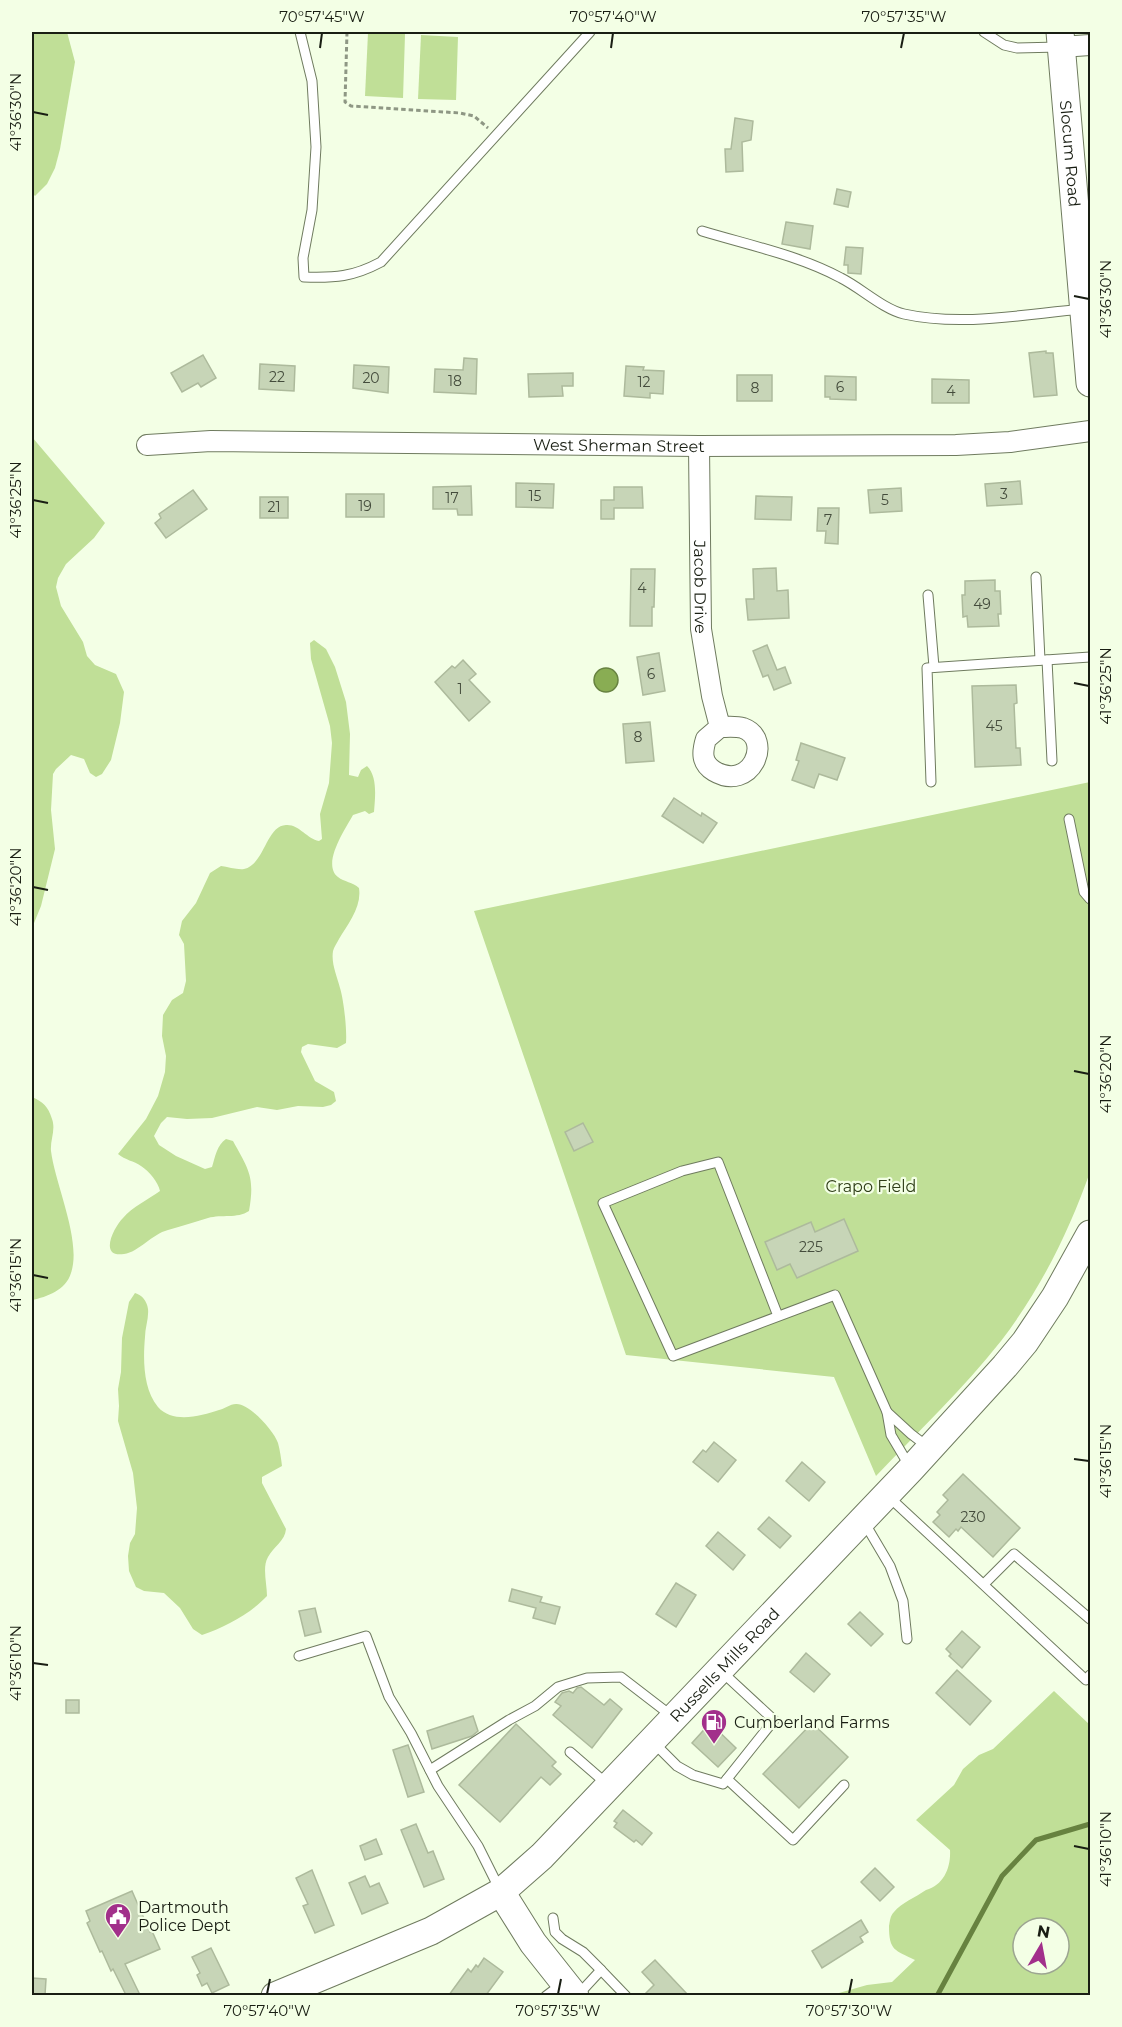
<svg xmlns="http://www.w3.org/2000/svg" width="1122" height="2027" viewBox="0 0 1122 2027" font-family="Montserrat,sans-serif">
	<rect width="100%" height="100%" fill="#f3ffe5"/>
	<g fill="#c0df97" fill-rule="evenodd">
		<path d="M32,32H67L75,62L60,149L55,168L47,184L35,196L32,193Z"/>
		<path d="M368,33L405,34L403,98L365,96Z"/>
		<path d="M421,35L458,37L456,100L418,99Z"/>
		<path d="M32,437L105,523L94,538L66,564L58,578L56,587L61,606L83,642L87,656L95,665L116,674L124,692L120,723L111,760L102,774L96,777L90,773L84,759L71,755L56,769L53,774L51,810L55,849L41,906L32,928Z"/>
		<path d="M314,640L326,649L335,667L346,702L350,734L349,775L358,777L361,770L367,766C378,777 375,798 374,812L369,814L365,811L353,815C346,828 321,864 338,877C344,882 353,882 359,888C362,907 348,924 339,939C337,943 334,947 333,951C331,964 337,976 340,988C344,1001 347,1030 346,1043L337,1048L308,1044L302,1047L301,1052L315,1081L334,1092L336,1101L331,1105L323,1107L298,1106L277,1110L257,1107L212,1118L187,1119L167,1117L161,1123L154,1136L159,1145L176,1156L205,1169L212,1167C215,1157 217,1145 226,1139L233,1141C249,1170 255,1177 249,1211C237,1219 222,1214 208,1218C195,1222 182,1226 168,1230C152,1234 139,1252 124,1254C98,1258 114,1227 123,1218C132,1207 149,1199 160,1191C158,1182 149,1171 141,1166C134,1161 125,1160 118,1154L146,1119L158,1096L165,1072L166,1056L162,1036L163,1015L172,1000L183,993L186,981L184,944L179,935L182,921L196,903L210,873L221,866C228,867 238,870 244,869C265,864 266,826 286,825C299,824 307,839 319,841L322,839L320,814L329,783L332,743L330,726L311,659L310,643Z"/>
		<path d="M1090,782V1172C1069,1232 1040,1290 1001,1341C963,1389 918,1432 876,1476L834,1377L626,1355L474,911Z"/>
		<path d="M32,1097C43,1102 48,1106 52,1119C56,1130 50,1140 51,1151C55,1184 82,1241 71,1273C66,1290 47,1297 32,1300Z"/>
		<path d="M135,1293C142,1295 147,1301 148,1309C149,1318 145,1328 145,1337C143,1359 143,1389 158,1407C173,1424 201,1416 219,1410C224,1409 230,1404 236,1404C249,1403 274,1431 278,1443C280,1450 281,1458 282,1466L262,1477V1483L286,1529C285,1541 274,1546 268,1557C262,1567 267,1584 267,1596C250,1614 225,1627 202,1635L193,1629L180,1608L164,1593L144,1591L136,1587L129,1571L128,1556L130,1543L135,1534L137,1508L133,1473L118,1421L119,1406L118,1389L121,1372L122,1338L129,1302Z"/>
		<path d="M1054,1691L1090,1725V1990L1085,1996L832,1995L867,1985L892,1982L915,1960C895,1950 889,1951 889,1926C890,1921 890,1916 894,1912C901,1903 916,1897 926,1890C944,1885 951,1867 950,1850L916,1820L954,1785L963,1769L979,1755L993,1749ZM1023,1928H1059V1964H1023Z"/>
	</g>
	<circle fill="#89ad53" stroke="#678240" stroke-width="1.5" cx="606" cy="680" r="12"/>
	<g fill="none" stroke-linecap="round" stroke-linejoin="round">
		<path stroke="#678240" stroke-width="5" d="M937,1996L1002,1876L1036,1840L1090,1824"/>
	</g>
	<g fill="#c7d5b7" stroke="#adba9c" stroke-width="1.5">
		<path d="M735,118L753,121L751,140L742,142L743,171L726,172L725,149H731Z"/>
		<path d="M837,189L851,192L848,207L834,204Z"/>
		<path d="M786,222L813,226L810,249L782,244Z"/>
		<path d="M846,247L863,248L861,274L848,273V265H844Z"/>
		<path d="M1046,351V353H1053L1057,395L1034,397L1029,353Z"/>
		<path d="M203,355L216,378L201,387L198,383L182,392L171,373Z"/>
		<path d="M464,358L477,359L476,394L434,392L435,369L463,370Z"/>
		<path d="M260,364L295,366L294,391L259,389Z"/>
		<path d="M354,365L389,367L388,393L353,388Z"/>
		<path d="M626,366L644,367L643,370L664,371L663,394L650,393V398L624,396Z"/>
		<path d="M573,373V386H562L563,396L529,397L528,374Z"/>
		<rect x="737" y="375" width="35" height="26"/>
		<path d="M825,376L856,377V400L830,399V397H825Z"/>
		<path d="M932,379L969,380V403H932Z"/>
		<path d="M1020,481L1022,504L987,506L985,484Z"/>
		<path d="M516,483L554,484L553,508L516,507Z"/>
		<path d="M471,486L472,515H458L457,509H433V487Z"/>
		<path d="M614,487H642L643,508H614V519H601V500H614Z"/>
		<path d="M901,488L902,511L870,513L868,490Z"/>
		<path d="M193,490L207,509L166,538L155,523L161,518L159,514Z"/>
		<rect x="346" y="494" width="38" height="23"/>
		<path d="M756,496L792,497L791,520L755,519Z"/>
		<rect x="260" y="497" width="28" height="21"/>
		<path d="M818,508H839L838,544L825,543L826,531H817Z"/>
		<path d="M776,568L777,591L788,590L789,618L748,620L746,599H754L753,569Z"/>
		<path d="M631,569H655L654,607H652V626H630Z"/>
		<path d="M995,580V591H1000L1001,614H998L999,626L968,627L967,616L963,617L962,595H965V581Z"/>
		<path d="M767,645L777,670L785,667L791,683L774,690L768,675L763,677L753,651Z"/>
		<path d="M659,653L665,691L643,695L637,657Z"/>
		<path d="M463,660L476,674L469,680L490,702L469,721L435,682L452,666L455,668Z"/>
		<path d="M1016,685L1017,703L1014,704L1016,748H1020L1021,765L975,767L972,686Z"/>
		<path d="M650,722L654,761L626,763L623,724Z"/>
		<path d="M801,743L845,758L837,780L819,774L814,788L792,780L799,761L796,760Z"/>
		<path d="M674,798L701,816L702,813L717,823L703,843L662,816Z"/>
		<path d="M583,1123L593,1142L574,1151L565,1132Z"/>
		<path d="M844,1219L858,1251L797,1278L790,1264L777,1270L765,1242L811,1222L815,1232Z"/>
		<path d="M714,1442L736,1460L718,1482L693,1462L703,1450L706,1452Z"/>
		<path d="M802,1462L825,1482L809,1501L786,1481Z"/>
		<path d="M963,1474L1020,1528L993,1557L961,1527L958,1531L956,1529L949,1537L933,1522L940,1515L937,1512L948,1500L943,1495Z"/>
		<path d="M769,1517L791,1536L780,1548L758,1529Z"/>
		<path d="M718,1532L745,1555L733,1570L706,1546Z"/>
		<path d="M676,1583L696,1595L676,1627L656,1614Z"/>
		<path d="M512,1589L542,1597L540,1602L560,1607L555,1624L533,1618L536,1608L509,1601Z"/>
		<path d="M315,1608L321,1632L305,1636L299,1611Z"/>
		<path d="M860,1612L883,1634L871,1646L848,1624Z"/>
		<path d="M962,1631L980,1647L962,1668L949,1656L951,1654L946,1649Z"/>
		<path d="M806,1653L830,1674L814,1692L790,1672Z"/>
		<path d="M957,1670L991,1701L970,1725L936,1693Z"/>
		<path d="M581,1687L604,1705L610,1699L622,1709L592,1748L553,1715L561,1706L555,1702L562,1693L569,1691L573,1693L577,1688Z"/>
		<rect x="66" y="1700" width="13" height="13"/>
		<path d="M473,1716L478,1731L472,1736L432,1749L427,1731Z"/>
		<path d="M710,1723L736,1748L718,1767L692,1743Z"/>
		<path d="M812,1723L848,1757L799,1808L763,1774Z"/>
		<path d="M516,1724L556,1762L552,1766L561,1774L550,1785L541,1777L500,1822L459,1785Z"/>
		<path d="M408,1745L424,1792L408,1797L393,1750Z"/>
		<path d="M623,1810L652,1833L642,1845L636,1840L634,1842L614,1827L617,1823L614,1821Z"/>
		<path d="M416,1824L428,1853L433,1851L444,1879L424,1887L401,1830Z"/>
		<path d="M376,1839L382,1854L365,1860L360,1846Z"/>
		<path d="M875,1868L894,1887L880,1901L861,1882Z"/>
		<path d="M312,1870L334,1925L315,1933L303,1906L308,1904L296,1878Z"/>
		<path d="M365,1876L370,1887L379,1883L388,1903L362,1914L349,1883Z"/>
		<path d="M132,1891L150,1932L152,1931L160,1949L125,1964L140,1995H126L113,1969L111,1971L102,1951L100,1952L87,1923L90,1921L86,1911Z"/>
		<path d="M861,1920L868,1932L860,1937L863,1942L822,1968L812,1951Z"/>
		<path d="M211,1948L229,1985L212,1993L207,1983L202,1986L197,1975L200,1973L192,1957Z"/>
		<path d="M484,1958L503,1972L486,1995H449L468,1969L471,1972L476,1965L478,1967Z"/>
		<path d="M655,1960L688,1995H644L654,1985L642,1972Z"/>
		<path d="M32,1978L46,1979L45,1995H32Z"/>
	</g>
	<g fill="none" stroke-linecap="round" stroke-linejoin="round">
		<g stroke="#6f7b5f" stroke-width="11">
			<g id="lane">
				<path d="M300,32L312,81L316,147L312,210L303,258L304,277C335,278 353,277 381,262L590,32"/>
				<path d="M984,32L1004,45L1017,48L1059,47"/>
				<path d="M702,231C748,245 798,255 841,278C861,288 883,309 904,314C962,327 1025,314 1083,309"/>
				<path d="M1036,577L1040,660"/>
				<path d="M928,595L934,667"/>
				<path d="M1047,660L1052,761"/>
				<path d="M931,782L927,668L1090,657"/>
				<path d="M1069,819L1084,892L1090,899"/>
				<path d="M778,1316L718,1162L682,1171L603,1203L673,1356C727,1336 781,1315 835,1295L887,1412"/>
				<path d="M910,1467L891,1435L887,1412L911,1434L928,1447"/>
				<path d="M888,1496L1086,1680L1090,1675"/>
				<path d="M864,1522L890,1566L903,1601L907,1639"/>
				<path d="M984,1584L1014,1554L1090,1619"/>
				<path d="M299,1656L366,1636L389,1697L411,1733L438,1786L478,1846L500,1890"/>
				<path d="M654,1743L677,1766L693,1775L723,1784L774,1720L721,1671"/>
				<path d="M570,1752L608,1785"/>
				<path d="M430,1770L509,1720L535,1706L558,1687L587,1678L621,1677L673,1717"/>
				<path d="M727,1779L793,1840L844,1785"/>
				<path d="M553,1918L555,1932L562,1939L583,1952L601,1970L577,1996"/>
				<path d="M601,1970L626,1996"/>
				<path d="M546,1996L562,1984"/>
			</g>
		</g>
		<g stroke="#6f7b5f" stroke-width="22">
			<g id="street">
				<path d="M1061,47L1090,45"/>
				<path id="s1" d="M147,445L211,441L699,446L956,445L1010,442L1090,431"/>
				<path id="s2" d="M699,446L701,629L712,696L720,727C727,727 736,726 743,728C774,739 751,793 714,771C701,763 702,752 706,739L720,727"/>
			</g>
		</g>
		<g stroke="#6f7b5f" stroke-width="29">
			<g id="secondary">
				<path id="s3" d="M1060,32L1090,383"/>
				<path d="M501,1892L533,1943L575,1996"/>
				<path id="s4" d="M275,1996L431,1931L501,1892L542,1856L911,1469L1005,1366L1025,1342L1055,1297L1090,1234"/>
			</g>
		</g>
		<path stroke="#8e9784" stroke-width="3" stroke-dasharray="4.5 3" stroke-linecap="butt" d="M347,32L345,102L351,106L460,113L474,116L488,128"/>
		<use href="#lane" stroke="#fff" stroke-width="9"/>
		<use href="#street" stroke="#fff" stroke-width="20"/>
		<use href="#secondary" stroke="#fff" stroke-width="27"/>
	</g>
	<path fill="none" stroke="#191e13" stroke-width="2" d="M320,48L322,33M611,48L613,33M901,48L904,33M33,112L48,115M1074,296L1089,299M33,500L48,503M1074,683L1089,686M33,887L48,890M1074,1071L1089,1074M33,1275L48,1278M1074,1459L1089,1461M33,1663L48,1665M1074,1846L1089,1849M267,1994L270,1979M558,1994L561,1979M849,1994L852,1979"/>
	<defs>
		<g id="fuel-pin" transform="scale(1.35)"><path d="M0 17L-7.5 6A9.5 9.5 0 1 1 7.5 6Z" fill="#a2308b" stroke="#f3ffe5"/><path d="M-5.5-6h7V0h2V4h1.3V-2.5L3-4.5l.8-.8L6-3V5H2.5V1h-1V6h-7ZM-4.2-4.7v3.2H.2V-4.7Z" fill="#fff"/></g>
		<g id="civic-pin" transform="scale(1.35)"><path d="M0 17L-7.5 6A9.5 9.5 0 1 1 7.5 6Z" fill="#a2308b" stroke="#f3ffe5"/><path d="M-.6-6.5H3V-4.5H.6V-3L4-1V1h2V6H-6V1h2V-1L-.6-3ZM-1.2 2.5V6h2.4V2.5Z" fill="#fff"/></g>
	</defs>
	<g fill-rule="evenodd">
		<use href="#fuel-pin" x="714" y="1722"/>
		<use href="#civic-pin" x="118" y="1916"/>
	</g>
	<g text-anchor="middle" stroke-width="4.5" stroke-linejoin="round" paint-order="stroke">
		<g font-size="14" fill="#444c3c">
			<text x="277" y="382">22</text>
			<text x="371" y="383">20</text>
			<text x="455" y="386">18</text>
			<text x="644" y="387">12</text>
			<text x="840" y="392">6</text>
			<text x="755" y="393">8</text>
			<text x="951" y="396">4</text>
			<text x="1004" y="499">3</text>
			<text x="535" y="501">15</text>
			<text x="452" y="503">17</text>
			<text x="885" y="505">5</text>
			<text x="365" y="511">19</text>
			<text x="274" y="512">21</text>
			<text x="828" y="525">7</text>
			<text x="642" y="593">4</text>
			<text x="982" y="609">49</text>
			<text x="651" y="679">6</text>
			<text x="460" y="694">1</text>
			<text x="994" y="731">45</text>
			<text x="638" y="742">8</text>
			<text x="811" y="1252">225</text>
			<text x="973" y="1522">230</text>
		</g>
		<g font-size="16" fill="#191e13" stroke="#f3ffe5">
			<text dy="6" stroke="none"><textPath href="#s3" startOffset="122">Slocum Road</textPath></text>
			<text dy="6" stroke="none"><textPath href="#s1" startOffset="472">West Sherman Street</textPath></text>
			<text dy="6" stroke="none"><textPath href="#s2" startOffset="141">Jacob Drive</textPath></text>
			<text dy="6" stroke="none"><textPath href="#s4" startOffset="568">Russells Mills Road</textPath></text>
		</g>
		<g font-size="16" fill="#2f3e18" stroke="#f3ffe5">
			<text x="871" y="1192">Crapo Field</text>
		</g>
		<g font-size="16" fill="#191e13" stroke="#f3ffe5" text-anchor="start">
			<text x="734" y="1728">Cumberland Farms</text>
			<text x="138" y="1913">Dartmouth<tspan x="138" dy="18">Police Dept</tspan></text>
		</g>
	</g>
	<rect width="1122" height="2027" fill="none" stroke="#f3ffe5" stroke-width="66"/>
	<g transform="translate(1041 1946) rotate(10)"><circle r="28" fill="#f3ffe5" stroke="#9ca591" stroke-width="1.5"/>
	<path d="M0-4.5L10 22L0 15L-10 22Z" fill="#a2308b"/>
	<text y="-9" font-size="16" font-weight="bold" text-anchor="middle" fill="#191e13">N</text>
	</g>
	<rect x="33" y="33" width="1056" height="1961" fill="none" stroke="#191e13" stroke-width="2"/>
	<g font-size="15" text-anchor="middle" fill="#191e13">
		<text x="322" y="22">70°57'45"W</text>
		<text x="613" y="22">70°57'40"W</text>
		<text x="904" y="22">70°57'35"W</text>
		<text transform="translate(16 112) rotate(-90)" y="5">41°36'30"N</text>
		<text transform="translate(1106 299) rotate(-90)" y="5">41°36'30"N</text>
		<text transform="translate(16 500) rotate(-90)" y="5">41°36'25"N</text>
		<text transform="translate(1106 686) rotate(-90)" y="5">41°36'25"N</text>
		<text transform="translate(16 887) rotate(-90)" y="5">41°36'20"N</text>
		<text transform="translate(1106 1074) rotate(-90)" y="5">41°36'20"N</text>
		<text transform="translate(16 1275) rotate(-90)" y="5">41°36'15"N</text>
		<text transform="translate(1106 1461) rotate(-90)" y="5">41°36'15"N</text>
		<text transform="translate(16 1663) rotate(-90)" y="5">41°36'10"N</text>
		<text transform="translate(1106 1849) rotate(-90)" y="5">41°36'10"N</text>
		<text x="267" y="2016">70°57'40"W</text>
		<text x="558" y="2016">70°57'35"W</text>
		<text x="849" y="2016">70°57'30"W</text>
	</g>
</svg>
